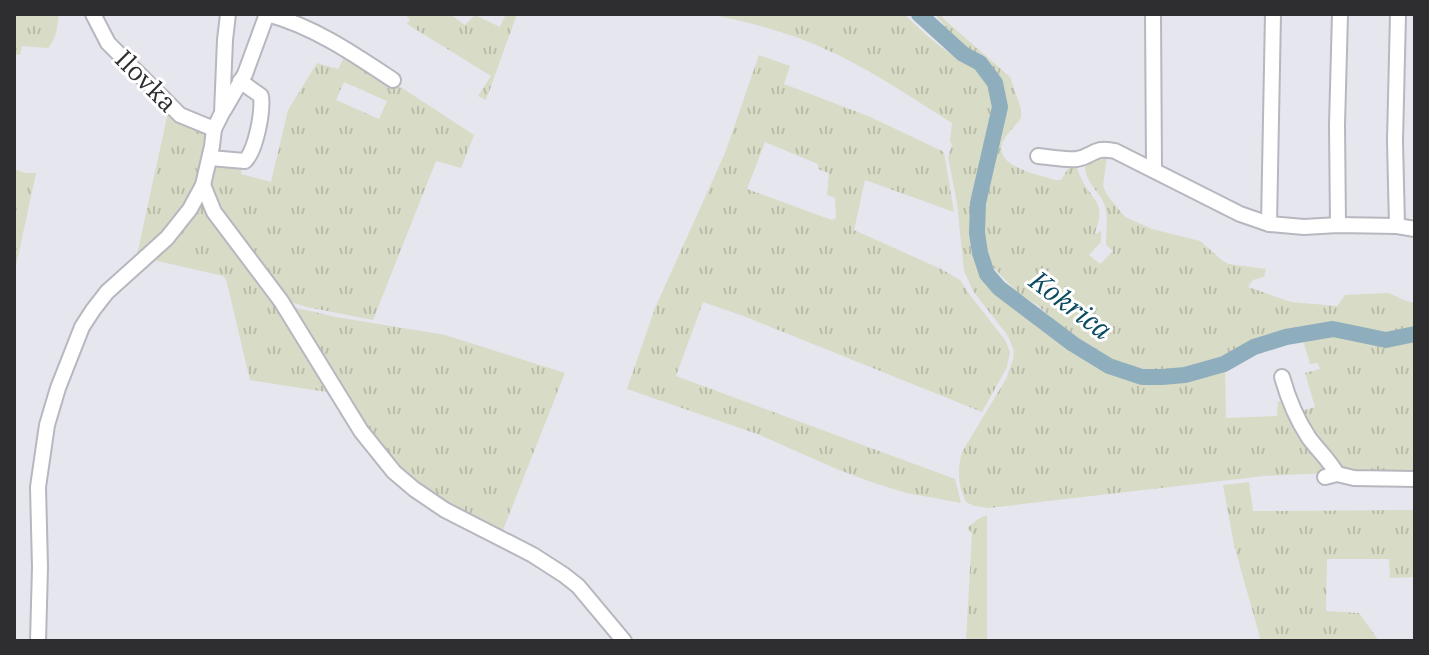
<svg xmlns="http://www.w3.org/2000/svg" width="1429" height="655" viewBox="0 0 1429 655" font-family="'IBM Plex Serif',serif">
	<defs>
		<pattern id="grass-tufts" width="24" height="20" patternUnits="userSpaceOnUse" patternTransform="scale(2)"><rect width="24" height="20" fill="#d8dbc5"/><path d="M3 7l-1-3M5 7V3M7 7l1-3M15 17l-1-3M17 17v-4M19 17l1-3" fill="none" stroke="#babcaa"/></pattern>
	</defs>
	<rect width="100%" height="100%" fill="#e6e6ef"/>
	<g fill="url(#grass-tufts)" fill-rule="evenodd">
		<path d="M14,14H59C57,27 57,38 48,48L22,46L20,55L14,54Z"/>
		<path d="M403,14H432L435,16L437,14H450L465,25L475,15L500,27L506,14H517L486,100L478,96L491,76L407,24L410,19Z"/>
		<path d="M709,14H904C917,27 930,39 945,50C964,64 984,68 992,93C1006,136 965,188 972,236C974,249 977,271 986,282C995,292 1008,300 1019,308C1029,315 1037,325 1047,331C1051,333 1055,334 1058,336C1081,351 1096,370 1125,377C1157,386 1196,382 1225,368L1226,418L1277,416L1278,401L1285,403L1327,463L1326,473L1264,476L989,508L974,506L966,502C958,486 957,471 962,452L1006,379L1013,360L1014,351L1008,336L973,291L964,271L957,203L948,157L952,145L950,141L952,123C915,100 879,75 840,56C799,35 754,23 709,14Z"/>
		<path d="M935,14H940L947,22L1010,77L1021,109V118C1016,125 1005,135 1002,144C995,167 1039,175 1055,180H1061L1071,164L1075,163C1077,169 1080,176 1083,182C1097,206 1105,203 1095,233L1097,234L1099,231L1101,232V242L1089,255L1100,264L1113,251L1106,245C1106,233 1108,217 1105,206C1100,191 1085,183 1085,166L1102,157H1107L1103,186L1107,195L1125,217L1152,229L1200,241L1223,261L1229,264L1266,269L1264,277L1253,280L1248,287L1291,302L1337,306L1345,295L1389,293L1404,300L1415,303V331L1384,336H1373L1335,325L1312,327L1261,340L1215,364L1176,370L1168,373L1150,374L1132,370L1099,355L1081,344L1036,304L1020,295L989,263L986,252L979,214L992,166L1004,104L1001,81L979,56L958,42Z"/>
		<path d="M347,52L474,135L461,168L436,161L373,320L307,307L284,300L217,211L208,178L217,161L242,162L241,174L271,182L288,110L317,63L338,69ZM344,82L387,101L379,119L336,100Z"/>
		<path d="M759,55L790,66L784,84L868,116L944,152L954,212L865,180L854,230L941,269L960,280L970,295L1005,340L1010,352L1007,367L982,412L746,317L703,302L676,376L955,479L961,503L907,493L877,484L839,470L760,435L627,389L655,308L725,153ZM765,142L818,164V169L829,173L827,195L835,198L836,218L832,220L747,189Z"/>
		<path d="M169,108L202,129L207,136L201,178L183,213L135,264Z"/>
		<path d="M14,169L25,173H36L14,275Z"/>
		<path d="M200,198L263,280L333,393L250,380L226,279L223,276L149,259Z"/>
		<path d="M288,306L336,317L445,335L565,373L501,535L416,486L377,447Z"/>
		<path d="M1340,335L1384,342L1415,338V475L1364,473L1339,469L1298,412L1315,407L1305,373L1320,369L1318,363L1310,364L1303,340Z"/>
		<path d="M1249,482L1253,511L1415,510V577L1390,578L1389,559H1327L1326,611L1359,613L1379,641H1261L1234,545L1223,485Z"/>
		<path d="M987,515V641H966L972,533L967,528L978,519Z"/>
	</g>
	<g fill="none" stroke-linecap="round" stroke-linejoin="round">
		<path stroke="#8faebd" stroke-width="16" d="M919,14L963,54L980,63L995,83L1000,107L978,203L977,233L980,253L987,274L999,288L1073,344L1109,366L1142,377H1162L1185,375L1224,364L1254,347L1286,337L1333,329L1386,340L1415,334"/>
		<g stroke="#b6b7bf" stroke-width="18">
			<g id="minor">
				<path d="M93,14L108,43L180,115L214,129"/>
				<path d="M1153,14L1154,170"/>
				<path d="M224,110L245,74L267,14C313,26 354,54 393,80"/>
				<path d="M1038,156C1050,157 1065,160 1077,159C1094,156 1093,146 1115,151L1240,214L1269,224L1304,227L1338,225L1397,226L1415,229"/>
				<path d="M210,158L245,161C256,150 263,112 261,96L240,81"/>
				<path d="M203,185L214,212L281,301L361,431L394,472L414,489L445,510L533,555L564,575L578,586L624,641"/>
				<path d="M1269,224L1273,14"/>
				<path d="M1338,225L1337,125L1340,14"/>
				<path d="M1397,226L1395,141L1398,14"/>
				<path d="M1282,377C1288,398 1297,420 1309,438C1318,450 1330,461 1337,474"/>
				<path d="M1325,477L1337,474L1354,478L1415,479"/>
				<path d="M38,641L40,567L38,487L47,425L58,388L82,327L93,310L107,292L167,238L190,209L203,185L212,146L214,129L222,113L225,40L228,14"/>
			</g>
		</g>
		<use href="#minor" stroke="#fff" stroke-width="14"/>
	</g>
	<g text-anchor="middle" stroke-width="6" stroke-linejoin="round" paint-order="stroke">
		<g font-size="26" fill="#2e2e31" stroke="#fff">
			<text transform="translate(146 81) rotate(45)" y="9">Ilovka</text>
		</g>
		<g font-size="28" font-style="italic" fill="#0b4b61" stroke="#fff">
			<text transform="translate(1071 305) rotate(37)" y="10">Kokrica</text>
		</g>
	</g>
	<rect width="1429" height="655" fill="none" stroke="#2e2e31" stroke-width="32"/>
</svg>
